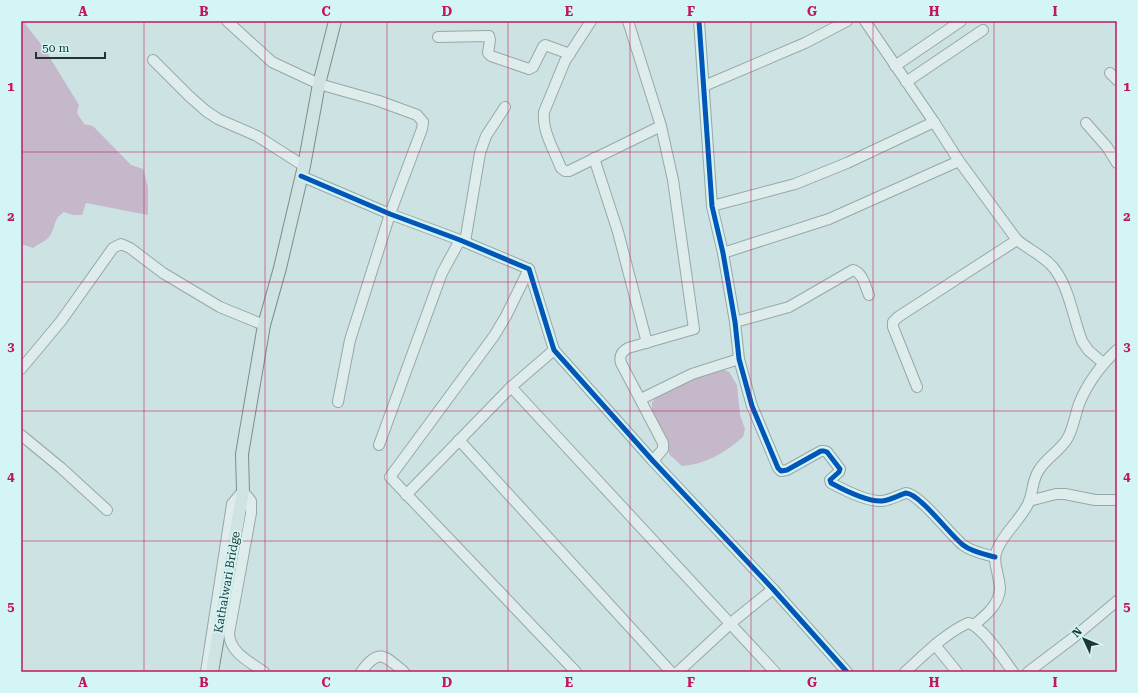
<svg xmlns="http://www.w3.org/2000/svg" width="1138" height="693" viewBox="0 0 1138 693" font-family="'Roboto Serif',serif">
	<rect width="100%" height="100%" fill="#cde3e3"/>
	<g fill="#c4b8ca">
		<path d="M21,21H23L44,48L79,105L77,113L84,124L93,126L131,165L143,169L148,187V215L86,203L82,215H73L64,212C52,220 57,226 49,237C46,241 38,244 33,248L21,244Z"/>
		<path d="M720,368L729,372L737,385L740,415L745,429L743,437C724,453 707,464 682,466L670,455L654,421L652,412V402L661,393L675,385Z"/>
	</g>
	<g fill="none" stroke-linecap="round" stroke-linejoin="round">
		<g stroke="#96a8a7" stroke-width="12">
			<g id="minor">
				<path d="M227,21L272,62L319,84L379,101L417,115L423,122L422,129L390,214L350,340L338,402"/>
				<path d="M591,21L565,61L544,112C542,131 554,150 561,168L565,171H569L661,126"/>
				<path d="M628,21L661,126L673,180L694,329L628,348C621,352 619,356 621,363L663,443V449L653,461"/>
				<path d="M699,21L712,206L723,253L735,322L739,359L752,406L778,468L781,471L787,470L821,451H824L827,452L840,469L839,472L830,480L831,483C844,490 868,502 882,501C891,500 899,495 906,493C920,494 950,535 963,545C972,552 984,554 995,557"/>
				<path d="M865,21L934,122L959,161L1017,240C1028,249 1042,255 1052,266C1069,285 1073,318 1082,341L1088,350L1103,363"/>
				<path d="M438,37L489,36L490,40L488,53L491,56L529,69L533,67L543,47L545,45L570,54"/>
				<path d="M153,60L189,96L206,111L218,119L257,136L304,166"/>
				<path d="M895,66L961,21"/>
				<path d="M1110,73L1117,80"/>
				<path d="M906,82L983,30"/>
				<path d="M704,86L805,43L847,21"/>
				<path d="M1086,123L1107,147L1117,163"/>
				<path d="M594,158L618,232L647,343"/>
				<path d="M301,176L390,214L460,240L529,269L554,350L653,461L773,589L847,672"/>
				<path d="M712,206L795,184L847,163L934,122"/>
				<path d="M465,242L480,153L486,136L505,107"/>
				<path d="M723,253L829,219L959,161"/>
				<path d="M529,269L506,316L494,336L390,477L576,672"/>
				<path d="M735,322L789,307L853,270C863,273 865,286 869,295"/>
				<path d="M21,369L61,321L113,248L121,244L130,248L163,273L220,307L264,325"/>
				<path d="M511,387L775,672"/>
				<path d="M917,387L893,327V322L898,317L1017,240"/>
				<path d="M641,399L692,374L739,359"/>
				<path d="M21,435L60,467L107,510"/>
				<path d="M459,440L671,672"/>
				<path d="M379,445L442,273L460,240"/>
				<path d="M406,495L511,387L554,350"/>
				<path d="M1029,501L1056,494H1065L1095,500H1117"/>
				<path d="M974,625C985,616 999,605 1000,589C1000,583 998,577 997,571C995,564 994,557 997,550C1004,532 1021,520 1029,502C1033,492 1032,480 1039,470C1046,458 1060,451 1067,439C1073,430 1075,415 1079,404C1087,384 1101,365 1117,350"/>
				<path d="M935,645L957,672"/>
				<path d="M206,672L232,504L243,491L251,501V513L229,633C229,652 250,662 264,672"/>
				<path d="M361,672C379,648 384,655 404,672"/>
				<path d="M678,672L731,623L773,589"/>
				<path d="M905,672C924,655 944,634 968,623C983,626 1004,660 1013,672"/>
				<path d="M1028,672L1073,638L1117,601"/>
			</g>
		</g>
		<g stroke="#7d8e8c" stroke-width="14">
			<path id="major" d="M212,672L243,491L242,454L264,325L280,268L304,166L319,84L335,21"/>
		</g>
		<use href="#minor" stroke="#deecec" stroke-width="10"/>
		<use href="#major" stroke="#d0e3e3" stroke-width="12"/>
		<g stroke="#d3f5f5" stroke-width="8">
			<g id="cycleway">
				<path d="M699,21L712,206L723,253L735,322L739,359L752,406L778,468L781,471L787,470L821,451H824L827,452L840,469L839,472L830,480L831,483C844,490 868,502 882,501C891,500 899,495 906,493C920,494 950,535 963,545C972,552 984,554 995,557"/>
				<path d="M301,176L390,214L460,240L529,269L554,350L653,461L773,589L847,672"/>
			</g>
		</g>
		<use href="#cycleway" stroke="#0057b8" stroke-width="5"/>
	</g>
	<path fill="none" stroke="#c2185b" stroke-width="1" stroke-opacity="0.55" d="M144,21V672M265,21V672M387,21V672M508,21V672M630,21V672M751,21V672M873,21V672M994,21V672M21,152H1117M21,282H1117M21,411H1117M21,541H1117"/>
	<g text-anchor="middle" stroke-width="3.5" stroke-linejoin="round" paint-order="stroke">
		<g font-size="12" fill="#1e3732" stroke="#d3f5f5">
			<text transform="translate(227 582) rotate(-80)" y="4">Kathalwari Bridge</text>
		</g>
	</g>
	<rect width="1138" height="693" fill="none" stroke="#d3f5f5" stroke-width="44"/>
	<g transform="translate(1084 639) rotate(314)" stroke="#d3f5f5" stroke-width="3" paint-order="stroke">
	<path d="M0-3L7 15L0 10L-7 15Z" fill="#1e3732"/>
	<text y="-6" font-size="11" font-weight="bold" text-anchor="middle" fill="#1e3732">N</text>
	</g>
	<path d="M36 52v6h69v-6" fill="none" stroke="#1e3732" stroke-width="2"/>
	<text x="42" y="52" font-size="12" fill="#1e3732" stroke="#d3f5f5" stroke-width="3" paint-order="stroke">50 m</text>
	<rect x="22" y="22" width="1094" height="649" fill="none" stroke="#c2185b" stroke-width="1.5"/>
	<g font-size="13" text-anchor="middle" font-weight="bold" fill="#c2185b">
		<text x="83" y="16">A</text>
		<text x="204" y="16">B</text>
		<text x="326" y="16">C</text>
		<text x="447" y="16">D</text>
		<text x="569" y="16">E</text>
		<text x="691" y="16">F</text>
		<text x="812" y="16">G</text>
		<text x="934" y="16">H</text>
		<text x="1055" y="16">I</text>
		<text x="11" y="91">1</text>
		<text x="1127" y="91">1</text>
		<text x="11" y="221">2</text>
		<text x="1127" y="221">2</text>
		<text x="11" y="351">3</text>
		<text x="1127" y="351">3</text>
		<text x="11" y="481">4</text>
		<text x="1127" y="481">4</text>
		<text x="11" y="611">5</text>
		<text x="1127" y="611">5</text>
		<text x="83" y="687">A</text>
		<text x="204" y="687">B</text>
		<text x="326" y="687">C</text>
		<text x="447" y="687">D</text>
		<text x="569" y="687">E</text>
		<text x="691" y="687">F</text>
		<text x="812" y="687">G</text>
		<text x="934" y="687">H</text>
		<text x="1055" y="687">I</text>
	</g>
</svg>
